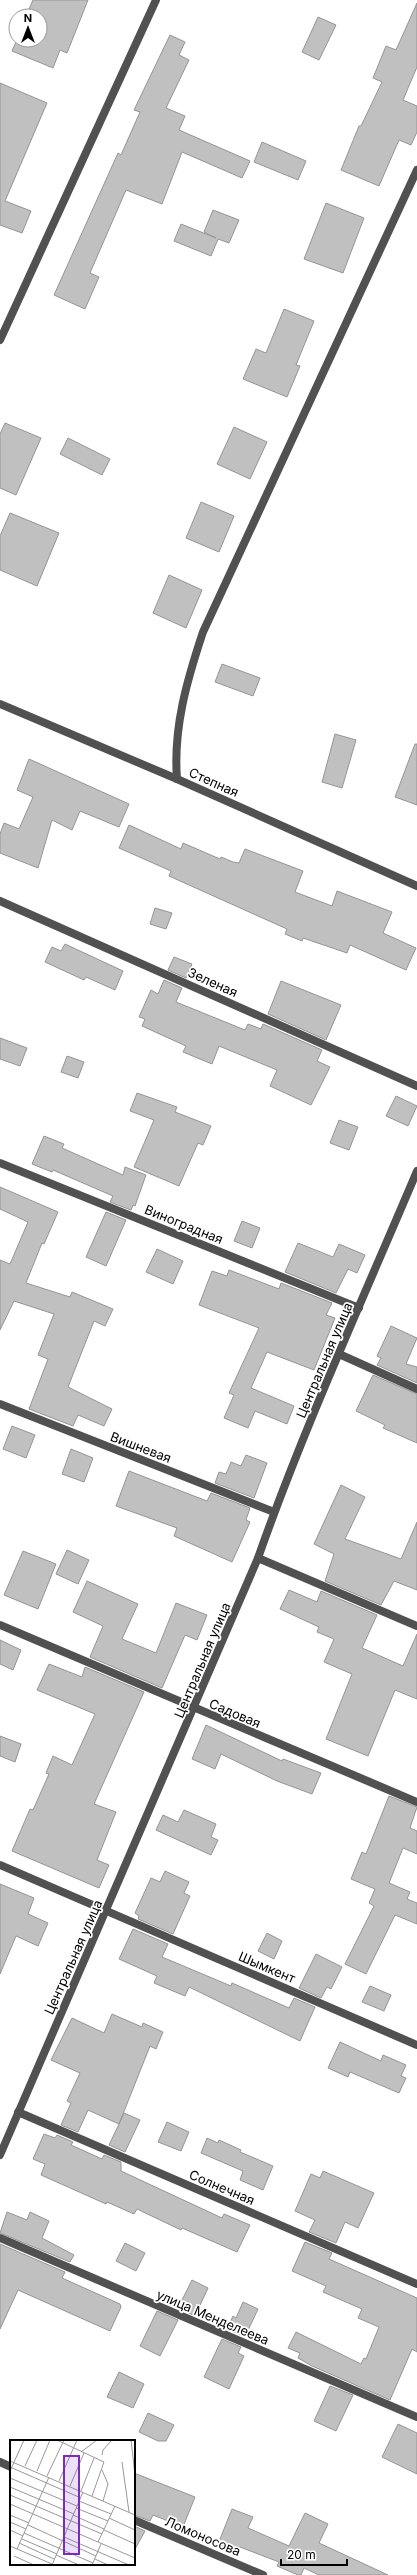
<svg xmlns="http://www.w3.org/2000/svg" width="417" height="2575" viewBox="0 0 417 2575" font-family="Inter,sans-serif">
	<rect width="100%" height="100%" fill="#fff"/>
	<g fill="#c0c0c0" stroke="#959595">
		<path d="M33,0H88L67,53L60,50L53,68L12,51L17,40H40V16H26Z"/>
		<path d="M417,3V67L403,100L417,106V132L411,145L399,140L379,186L341,170L359,126H361L382,82L373,78L386,46L396,50Z"/>
		<path d="M318,17L336,25L319,60L302,52Z"/>
		<path d="M170,35L185,42L179,55L189,60L166,108L185,116L179,130L250,161L242,178L182,152L162,204L126,190L90,273L99,277L85,309L54,295L118,153L121,155L140,112L134,110Z"/>
		<path d="M0,83L47,103L5,201L31,211L22,233L0,225Z"/>
		<path d="M262,142L306,161L298,180L254,162Z"/>
		<path d="M326,203L364,218L343,273L304,259Z"/>
		<path d="M213,210L239,220L229,243L218,239L211,256L174,241L181,224L216,238L204,232Z"/>
		<path d="M284,309L314,321L296,365L300,366L287,397L243,379L256,349L266,353Z"/>
		<path d="M5,423L41,438L16,495L0,488V434Z"/>
		<path d="M234,427L267,442L250,479L217,464Z"/>
		<path d="M68,438L110,459L102,475L60,454Z"/>
		<path d="M201,502L234,516L219,552L186,538Z"/>
		<path d="M10,513L59,533L37,586L0,570V536Z"/>
		<path d="M169,575L202,590L186,628L153,613Z"/>
		<path d="M222,664L260,678L253,696L215,682Z"/>
		<path d="M335,734L356,740L342,788L322,782Z"/>
		<path d="M415,744H417V805L395,797Z"/>
		<path d="M29,759L129,804L119,827L80,811L72,830L52,820L38,868L0,853V834L4,823L19,829L33,797L17,790Z"/>
		<path d="M129,825L181,849L183,843L220,859L221,857L233,862L239,863L245,849L303,871L295,892L332,906L337,891L392,912L383,933L416,948L406,970L350,945L347,953L303,938L302,941L285,934L287,929L169,876L171,871L119,848Z"/>
		<path d="M155,908L172,913L166,929L150,924Z"/>
		<path d="M65,944L123,971L115,990L86,977L84,980L45,962L52,947L61,951Z"/>
		<path d="M174,957L192,964L186,978L168,970Z"/>
		<path d="M164,980L182,988L176,1002L245,1030L248,1024L261,1029L263,1024L322,1050L317,1061L330,1067L311,1105L270,1086L277,1070L219,1046L212,1064L183,1052L186,1046L142,1026L145,1019L139,1017L151,990L158,994Z"/>
		<path d="M281,981L341,1005L326,1040L268,1014Z"/>
		<path d="M0,1038L27,1048L20,1066L0,1059Z"/>
		<path d="M67,1056L84,1062L78,1078L61,1072Z"/>
		<path d="M137,1093L177,1107L175,1112L211,1126L203,1145L198,1143L179,1186L134,1167L154,1120L130,1111Z"/>
		<path d="M396,1096L417,1106L408,1126L386,1116Z"/>
		<path d="M339,1120L358,1127L349,1150L330,1143Z"/>
		<path d="M44,1136L64,1144L62,1148L123,1175L125,1167L146,1175L135,1206L133,1205L131,1210L110,1202L113,1196L53,1170L52,1172L32,1164Z"/>
		<path d="M0,1187L58,1212L44,1244L42,1243L26,1283L70,1297L72,1292L113,1309L105,1326L94,1321L68,1387L112,1409L104,1426L78,1415L73,1426L29,1409L48,1359L38,1355L54,1314L14,1301L0,1330V1260L10,1264L28,1222L0,1209Z"/>
		<path d="M106,1212L126,1220L106,1266L86,1257Z"/>
		<path d="M242,1221L260,1228L252,1248L234,1241Z"/>
		<path d="M298,1243L333,1257L339,1244L365,1255L357,1273L348,1269L336,1293L285,1272Z"/>
		<path d="M157,1249L183,1261L173,1284L146,1272Z"/>
		<path d="M229,1270L279,1289L281,1283L332,1303L326,1315L335,1318L314,1370L267,1352L251,1388L294,1406L287,1424L255,1411L248,1428L224,1418L234,1395L229,1393L259,1328L199,1305L212,1271L227,1276Z"/>
		<path d="M391,1326L417,1338L406,1364L417,1367V1383L377,1365L381,1358L377,1356Z"/>
		<path d="M373,1375L417,1394V1443L383,1428L385,1425L356,1411Z"/>
		<path d="M12,1426L35,1435L26,1458L3,1449Z"/>
		<path d="M71,1449L93,1458L84,1482L62,1474Z"/>
		<path d="M246,1455L267,1463L254,1498L215,1483L219,1472L226,1474L231,1462L241,1466Z"/>
		<path d="M129,1471L207,1501L211,1493L250,1508L246,1520L250,1522L232,1562L174,1536L177,1528L116,1506Z"/>
		<path d="M341,1485L365,1497L345,1539L401,1559L417,1522V1590L394,1581L381,1605L325,1581L334,1554L314,1544Z"/>
		<path d="M67,1550L89,1560L78,1584L56,1574Z"/>
		<path d="M23,1551L56,1564L38,1609L4,1595Z"/>
		<path d="M87,1581L138,1604L122,1639L156,1653L176,1603L207,1615L197,1640L185,1635L162,1688L90,1657L103,1626L73,1612Z"/>
		<path d="M289,1590L317,1602L321,1591L377,1615L362,1648L403,1666L417,1634V1699L395,1690L368,1756L326,1739L352,1674L324,1662L334,1639L317,1632L319,1627L280,1609Z"/>
		<path d="M0,1640L21,1650L13,1670L0,1664Z"/>
		<path d="M49,1664L82,1677L85,1667L144,1692L94,1804L116,1812L97,1860L109,1865L99,1888L12,1851L30,1809L33,1810L49,1774L46,1773L53,1756L72,1765L95,1714L37,1690Z"/>
		<path d="M206,1725L282,1761L283,1759L321,1773L312,1794L277,1781L221,1754L215,1769L192,1759Z"/>
		<path d="M0,1736L21,1744L15,1762L0,1756Z"/>
		<path d="M389,1796L417,1807L410,1828L417,1831V1854L403,1848L389,1883L410,1892L407,1899L417,1903V1924L395,1915L366,1974L345,1964L374,1906L369,1903L375,1889L351,1879L362,1852L366,1854Z"/>
		<path d="M184,1810L216,1824L211,1837L218,1840L211,1855L156,1830L163,1815L178,1822Z"/>
		<path d="M165,1871L189,1882L184,1893L190,1896L173,1934L138,1919L139,1916L135,1913L151,1878L160,1882Z"/>
		<path d="M0,1884L34,1898L28,1914L48,1923L38,1946L16,1936L0,1974Z"/>
		<path d="M133,1929L168,1944L162,1957L231,1986L232,1983L289,2008L294,1998L315,2007L300,2041L189,1987L185,1996L154,1983L157,1976L119,1959Z"/>
		<path d="M267,1933L282,1941L274,1959L258,1951Z"/>
		<path d="M316,1954L342,1967L331,1989L327,1987L321,1998L299,1988Z"/>
		<path d="M370,1986L391,1995L384,2011L362,2002Z"/>
		<path d="M112,2014L142,2027L143,2023L163,2032L156,2049L150,2046L119,2124L124,2113L140,2120L125,2152L109,2145L119,2124L88,2110L78,2132L61,2125L71,2103L67,2101L80,2073L51,2060L72,2018L104,2033Z"/>
		<path d="M340,2042L381,2061L383,2055L406,2065L401,2076L406,2078L399,2093L350,2072L348,2077L328,2068Z"/>
		<path d="M167,2122L189,2132L181,2151L158,2142Z"/>
		<path d="M44,2134L55,2138L57,2135L73,2142L71,2145L102,2159L104,2155L121,2162V2171L222,2218L224,2214L250,2225L237,2252L182,2228L181,2230L137,2209L134,2214L107,2202L106,2204L41,2175L45,2164L33,2159Z"/>
		<path d="M207,2138L218,2143L219,2140L241,2150L240,2152L273,2166L263,2190L240,2180L243,2171L201,2153Z"/>
		<path d="M323,2171L374,2193L358,2228L345,2222L336,2243L309,2232L315,2220L295,2211L311,2174L320,2178Z"/>
		<path d="M7,2212L27,2220L30,2212L49,2221L42,2238L74,2255L70,2262L0,2233Z"/>
		<path d="M305,2242L332,2253L329,2259L417,2298V2352L412,2349L390,2400L312,2366L298,2358L300,2353L288,2348L296,2332L361,2364L364,2358L366,2359L379,2327L358,2318L362,2309L323,2292L326,2286L292,2271Z"/>
		<path d="M125,2243L145,2253L136,2271L116,2261Z"/>
		<path d="M0,2244L65,2272L62,2278L120,2304L121,2307L110,2331L18,2290L0,2329Z"/>
		<path d="M192,2280L208,2288L195,2316L178,2308Z"/>
		<path d="M243,2302L258,2309L245,2337L227,2329L233,2316L236,2318Z"/>
		<path d="M157,2311L178,2320L160,2356L140,2346Z"/>
		<path d="M222,2339L241,2347L238,2353L244,2356L229,2389L204,2377Z"/>
		<path d="M119,2372L144,2384L133,2408L107,2397Z"/>
		<path d="M330,2386L353,2395L336,2431L314,2421Z"/>
		<path d="M148,2413L174,2425L166,2441H158L139,2432Z"/>
		<path d="M398,2424L417,2433V2474L382,2457Z"/>
		<path d="M134,2473L195,2497L183,2527L153,2515L150,2521L134,2515Z"/>
		<path d="M232,2509L253,2517L248,2528L289,2546L305,2513L328,2524L319,2543L388,2575H319L304,2568L301,2575H298L277,2566L279,2562L240,2547L237,2552L218,2544Z"/>
		<path d="M134,2526L145,2531L134,2551Z"/>
	</g>
	<g fill="none" stroke-linecap="round" stroke-linejoin="round">
		<g stroke="#515151" stroke-width="8">
			<path d="M0,340L156,0"/>
			<path d="M0,704L177,779L417,886"/>
			<path d="M177,779C173,728 187,680 203,632L417,170"/>
			<path d="M0,901L417,1086"/>
			<path d="M0,1163L359,1308"/>
			<path d="M339,1354L417,1389"/>
			<path d="M0,1404L274,1512"/>
			<path d="M258,1558L417,1626"/>
			<path d="M0,1625L417,1802"/>
			<path d="M0,1865L417,2045"/>
			<path d="M18,2112L417,2284"/>
			<path d="M0,2155L258,1558C304,1427 363,1299 417,1171"/>
			<path d="M0,2238L417,2417"/>
			<path d="M0,2462L11,2467"/>
			<path d="M134,2520L263,2575"/>
		</g>
	</g>
	<g text-anchor="middle" stroke-width="3.5" stroke-linejoin="round" paint-order="stroke">
		<g font-size="13" fill="#000" stroke="#fff">
			<text transform="translate(214 782) rotate(24)" y="5">Степная</text>
			<text transform="translate(213 982) rotate(24)" y="5">Зеленая</text>
			<text transform="translate(184 1224) rotate(22)" y="5">Виноградная</text>
			<text transform="translate(324 1360) rotate(-67)" y="5">Центральная улица</text>
			<text transform="translate(141 1447) rotate(21)" y="5">Вишневая</text>
			<text transform="translate(202 1660) rotate(-67)" y="5">Центральная улица</text>
			<text transform="translate(235 1713) rotate(23)" y="5">Садовая</text>
			<text transform="translate(73 1957) rotate(-66)" y="5">Центральная улица</text>
			<text transform="translate(267 1967) rotate(23)" y="5">Шымкент</text>
			<text transform="translate(222 2187) rotate(23)" y="5">Солнечная</text>
			<text transform="translate(213 2317) rotate(23)" y="5">улица Менделеева</text>
			<text transform="translate(203 2536) rotate(23)" y="5">Ломоносова</text>
		</g>
	</g>
	<g transform="translate(10 2440)">
		<rect width="125" height="125" fill="#fff"/>
		<path fill="none" stroke="#999" stroke-width="1" d="M47,0L94,22L82,56M121,0L125,35M71,12L87,0M92,15L93,10L102,0M0,21L125,75M112,22L119,72M15,26L27,0M0,27L71,58M92,30L98,44L93,61M0,31L14,0M27,31L40,0M37,36L54,0M0,38L67,66M49,41L67,0M60,46L74,13M0,47L64,74M71,51L84,18M0,55L92,94M69,61L101,74M0,64L125,118M66,68L98,81M0,75L19,83M63,75L94,89M99,78L125,90M0,82L16,89M18,85L86,116M0,90L13,96M94,90L125,104M14,93L83,123M54,97L119,125M12,99L47,114M88,102L105,66M9,103L44,119M0,106L42,124M7,109L39,37M46,115L69,125M4,116L24,125M85,119L98,125M42,125L73,52M82,125L91,104"/>
		<path fill="#7b2cbf" fill-opacity="0.15" stroke="#7b2cbf" stroke-width="2" d="M54,16H69V114H54Z"/>
		<rect width="125" height="125" fill="none" stroke="#000" stroke-width="2"/>
	</g>
	<g transform="translate(28 28)"><circle r="19" fill="#ffffff" stroke="#999999"/>
	<path d="M0-3L7 15L0 10L-7 15Z" fill="#000000"/>
	<text y="-6" font-size="11" font-weight="bold" text-anchor="middle" fill="#000000">N</text>
	</g>
	<path d="M281 2559v6h66v-6" fill="none" stroke="#000000" stroke-width="2"/>
	<text x="287" y="2559" font-size="12" fill="#000000" stroke="#ffffff" stroke-width="3" paint-order="stroke">20 m</text>
</svg>
